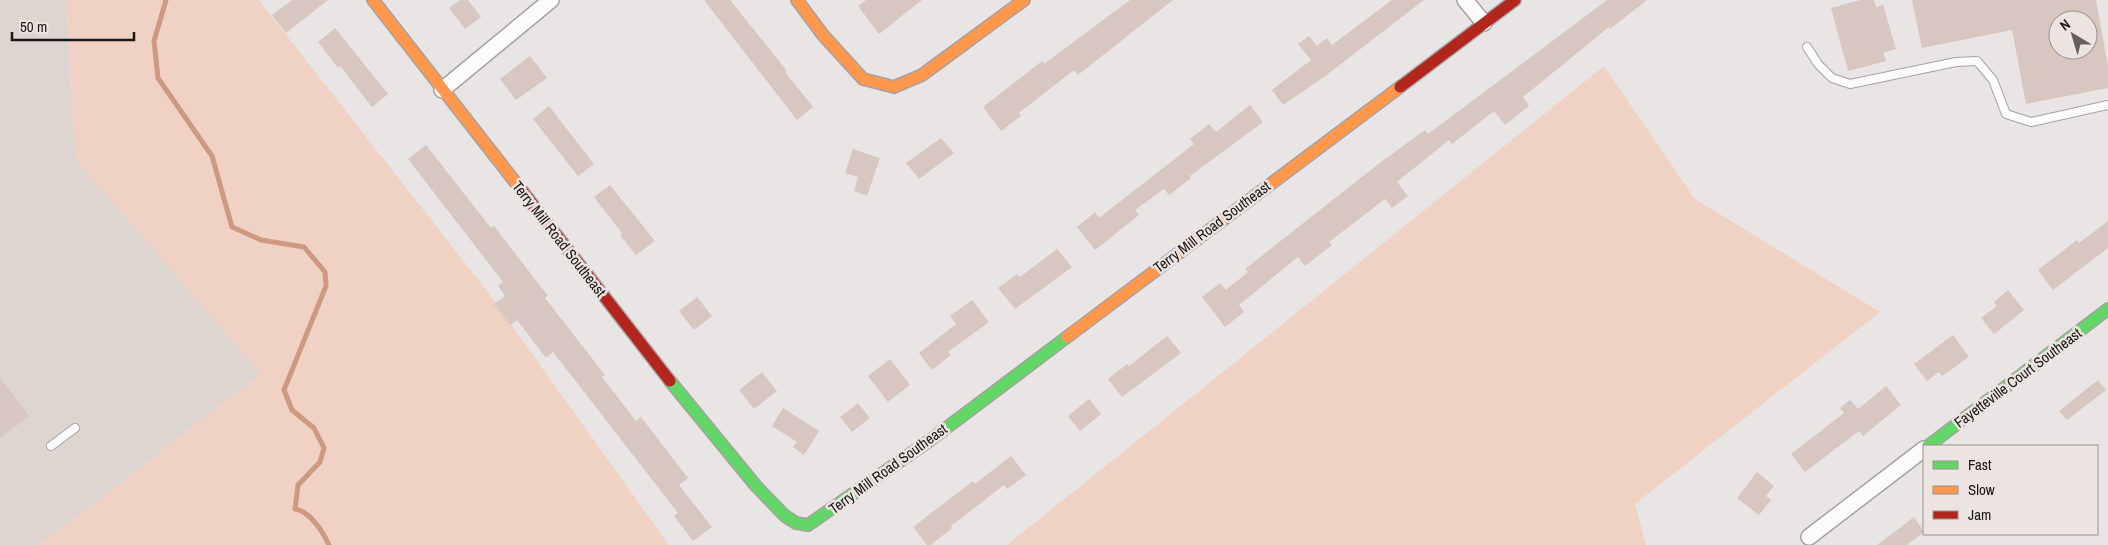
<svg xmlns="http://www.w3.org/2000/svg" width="2108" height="545" viewBox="0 0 2108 545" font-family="'Archivo Narrow',sans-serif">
	<rect width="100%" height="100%" fill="#e9e5e4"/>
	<path fill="#ded5d0" d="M0,0H66L76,159L261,374L40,545H0Z"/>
	<g fill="#f0d2c5">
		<path d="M66,0H259L487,291L669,545H40L261,374L76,159Z"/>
		<path d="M1604,66L1695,199L1880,312L1635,504L1646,545H1007Z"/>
	</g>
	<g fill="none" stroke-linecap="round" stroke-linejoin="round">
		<path stroke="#ce9981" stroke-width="5" d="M166,0L154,41L158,78L212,156L232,227L261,240L304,247L325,272L326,286L284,390L292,410L314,428L324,448L320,462L298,485L295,509C310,511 323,532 329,545"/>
	</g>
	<g fill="#d7c7c0" fill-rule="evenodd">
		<path d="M292,0H328L286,33L272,15Z"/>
		<path d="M460,0H468L481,17L465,29L449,8Z"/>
		<path d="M704,0H730L787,71L785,72L813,107L797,120Z"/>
		<path d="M866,0H922L879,34L858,6Z"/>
		<path d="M1130,0H1173L1078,75L1074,70L1019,113L1021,116L1001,131L983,107L1042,61L1044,64Z"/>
		<path d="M1392,0H1424L1324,77L1283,105L1272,90L1311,60L1298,44L1309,36L1317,46L1327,38L1332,45Z"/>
		<path d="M1607,0H1647L1610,29L1609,27L1523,97L1529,106L1505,125L1494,111L1452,144L1449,140L1397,182L1408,196L1392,208L1385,199L1329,242L1332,245L1305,266L1298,257L1239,305L1244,312L1225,327L1202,297L1220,283L1226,290L1248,272L1245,269L1381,162L1425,130L1428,134Z"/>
		<path d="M1860,0H1874L1876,7L1883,5L1896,49L1883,53L1886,61L1848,71L1831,8Z"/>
		<path d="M1912,0H2096L2108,66V88L2026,104L2012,30L1922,48ZM2058,20H2088V50H2058Z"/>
		<path d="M335,28L388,94L372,107L340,66L338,68L318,42Z"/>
		<path d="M530,56L547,78L516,100L500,79Z"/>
		<path d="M1250,105L1263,122L1190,176L1191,178L1169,195L1164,189L1135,210L1139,215L1095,250L1077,227L1095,212L1099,218L1194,144L1190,139L1209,124L1216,132Z"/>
		<path d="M549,106L594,164L578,176L533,119Z"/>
		<path d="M941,138L954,153L919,179L906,163Z"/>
		<path d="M426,145L491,228L494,226L548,296L545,298L605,375L602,377L636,421L641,417L688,478L679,485L712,527L693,541L674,516L678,513L553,352L546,358L517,320L510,325L494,304L505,296L498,286L503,282L408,159Z"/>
		<path d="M853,149L880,158L867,196L854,191L858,177L845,173Z"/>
		<path d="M610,185L655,241L636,255L620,235L622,233L594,197Z"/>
		<path d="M2108,221V248L2053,290L2038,270L2077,240L2079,243Z"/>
		<path d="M1057,249L1072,267L1015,309L998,288L1017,274L1020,277Z"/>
		<path d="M2008,290L2024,310L1994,334L1981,318L1997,306L1994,302Z"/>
		<path d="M697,297L712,316L694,330L679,311Z"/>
		<path d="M972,300L989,322L948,352L951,355L932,370L919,353L956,324L950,316Z"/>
		<path d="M1953,335L1969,357L1942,376L1939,372L1927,381L1914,364Z"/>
		<path d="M1167,336L1181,353L1122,397L1108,379L1127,364L1129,366Z"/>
		<path d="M890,359L910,385L888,402L868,376Z"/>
		<path d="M762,372L777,391L754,409L739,390Z"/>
		<path d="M0,378L29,416L0,438Z"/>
		<path d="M2098,380L2106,390L2067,420L2059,411Z"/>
		<path d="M1886,386L1901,405L1863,436L1859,431L1805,472L1791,454L1844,413L1840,408L1850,400L1858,409Z"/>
		<path d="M1089,399L1101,414L1080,431L1068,416Z"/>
		<path d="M858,403L870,418L852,432L840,417Z"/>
		<path d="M783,408L819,431L804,455L793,447L797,442L772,426Z"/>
		<path d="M1011,456L1026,475L1007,489L1004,485L951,526L952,528L931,545H927L913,527L973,481L975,484Z"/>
		<path d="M1757,472L1774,486L1766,496L1771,500L1759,515L1737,498Z"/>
		<path d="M1914,517L1924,532L1907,545H1877Z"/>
	</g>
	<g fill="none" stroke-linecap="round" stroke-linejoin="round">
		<g stroke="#a5a2a1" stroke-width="10">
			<g id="lane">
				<path d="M1807,47L1818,64L1832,78L1850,84L1956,62L1977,61L1993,80L2006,114L2031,122L2108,105"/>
				<path d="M51,446L75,428"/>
			</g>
		</g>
		<g stroke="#a5a2a1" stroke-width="18">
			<g id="street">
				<path d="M1465,0L1484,23"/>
				<path d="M442,90L551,0"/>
				<path d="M1809,537L1924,449"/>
			</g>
		</g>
		<g stroke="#a5a2a1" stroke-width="14">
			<g id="fast">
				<path d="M670,381L756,486L785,516L796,523L808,525L929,441L1067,337"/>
				<path d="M1928,446L2108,309"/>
			</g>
		</g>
		<g stroke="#a5a2a1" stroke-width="14">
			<g id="slow">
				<path d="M373,0L523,192"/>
				<path d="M797,0L823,35L863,79L894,87L922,75L1024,0"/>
				<path d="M1067,337L1400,87"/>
			</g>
		</g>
		<g stroke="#a5a2a1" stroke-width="14">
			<g id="jam">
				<path d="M1400,87L1515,0"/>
				<path d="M523,192L670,381"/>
			</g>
		</g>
		<use href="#lane" stroke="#fcfbfb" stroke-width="8"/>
		<use href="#street" stroke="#fcfbfb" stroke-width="15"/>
		<use href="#fast" stroke="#63d668" stroke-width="11"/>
		<use href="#slow" stroke="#ff974d" stroke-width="11"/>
		<use href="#jam" stroke="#b3261e" stroke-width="11"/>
	</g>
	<g text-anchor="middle" stroke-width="5" stroke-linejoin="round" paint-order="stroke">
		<g font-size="15" fill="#1a1716" stroke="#ece4e1">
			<text transform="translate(1212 227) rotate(-37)" y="5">Terry Mill Road Southeast</text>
			<text transform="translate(559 239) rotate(52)" y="5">Terry Mill Road Southeast</text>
			<text transform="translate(2018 378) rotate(-37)" y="5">Fayetteville Court Southeast</text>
			<text transform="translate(888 469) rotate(-36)" y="5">Terry Mill Road Southeast</text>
		</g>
	</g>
	<rect x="1923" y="445" width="175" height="90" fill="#ece4e1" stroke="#989290"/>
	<rect x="1933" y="461" width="25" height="8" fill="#63d668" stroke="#989290"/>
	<text x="1968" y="470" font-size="15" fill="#1a1716">Fast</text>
	<rect x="1933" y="486" width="25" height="8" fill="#ff974d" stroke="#989290"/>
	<text x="1968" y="495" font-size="15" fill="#1a1716">Slow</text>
	<rect x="1933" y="511" width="25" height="8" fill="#b3261e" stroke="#989290"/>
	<text x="1968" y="520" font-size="15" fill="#1a1716">Jam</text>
	<g transform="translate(2073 35) rotate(322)"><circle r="24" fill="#ece4e1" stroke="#989290"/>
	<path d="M0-4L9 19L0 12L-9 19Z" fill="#625f5e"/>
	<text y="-8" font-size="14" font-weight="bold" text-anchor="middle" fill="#1a1716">N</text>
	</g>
	<path d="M12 32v8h122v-8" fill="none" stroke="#1a1716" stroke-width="2.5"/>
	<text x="20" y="32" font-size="15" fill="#1a1716" stroke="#ece4e1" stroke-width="4" paint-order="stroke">50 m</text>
</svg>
